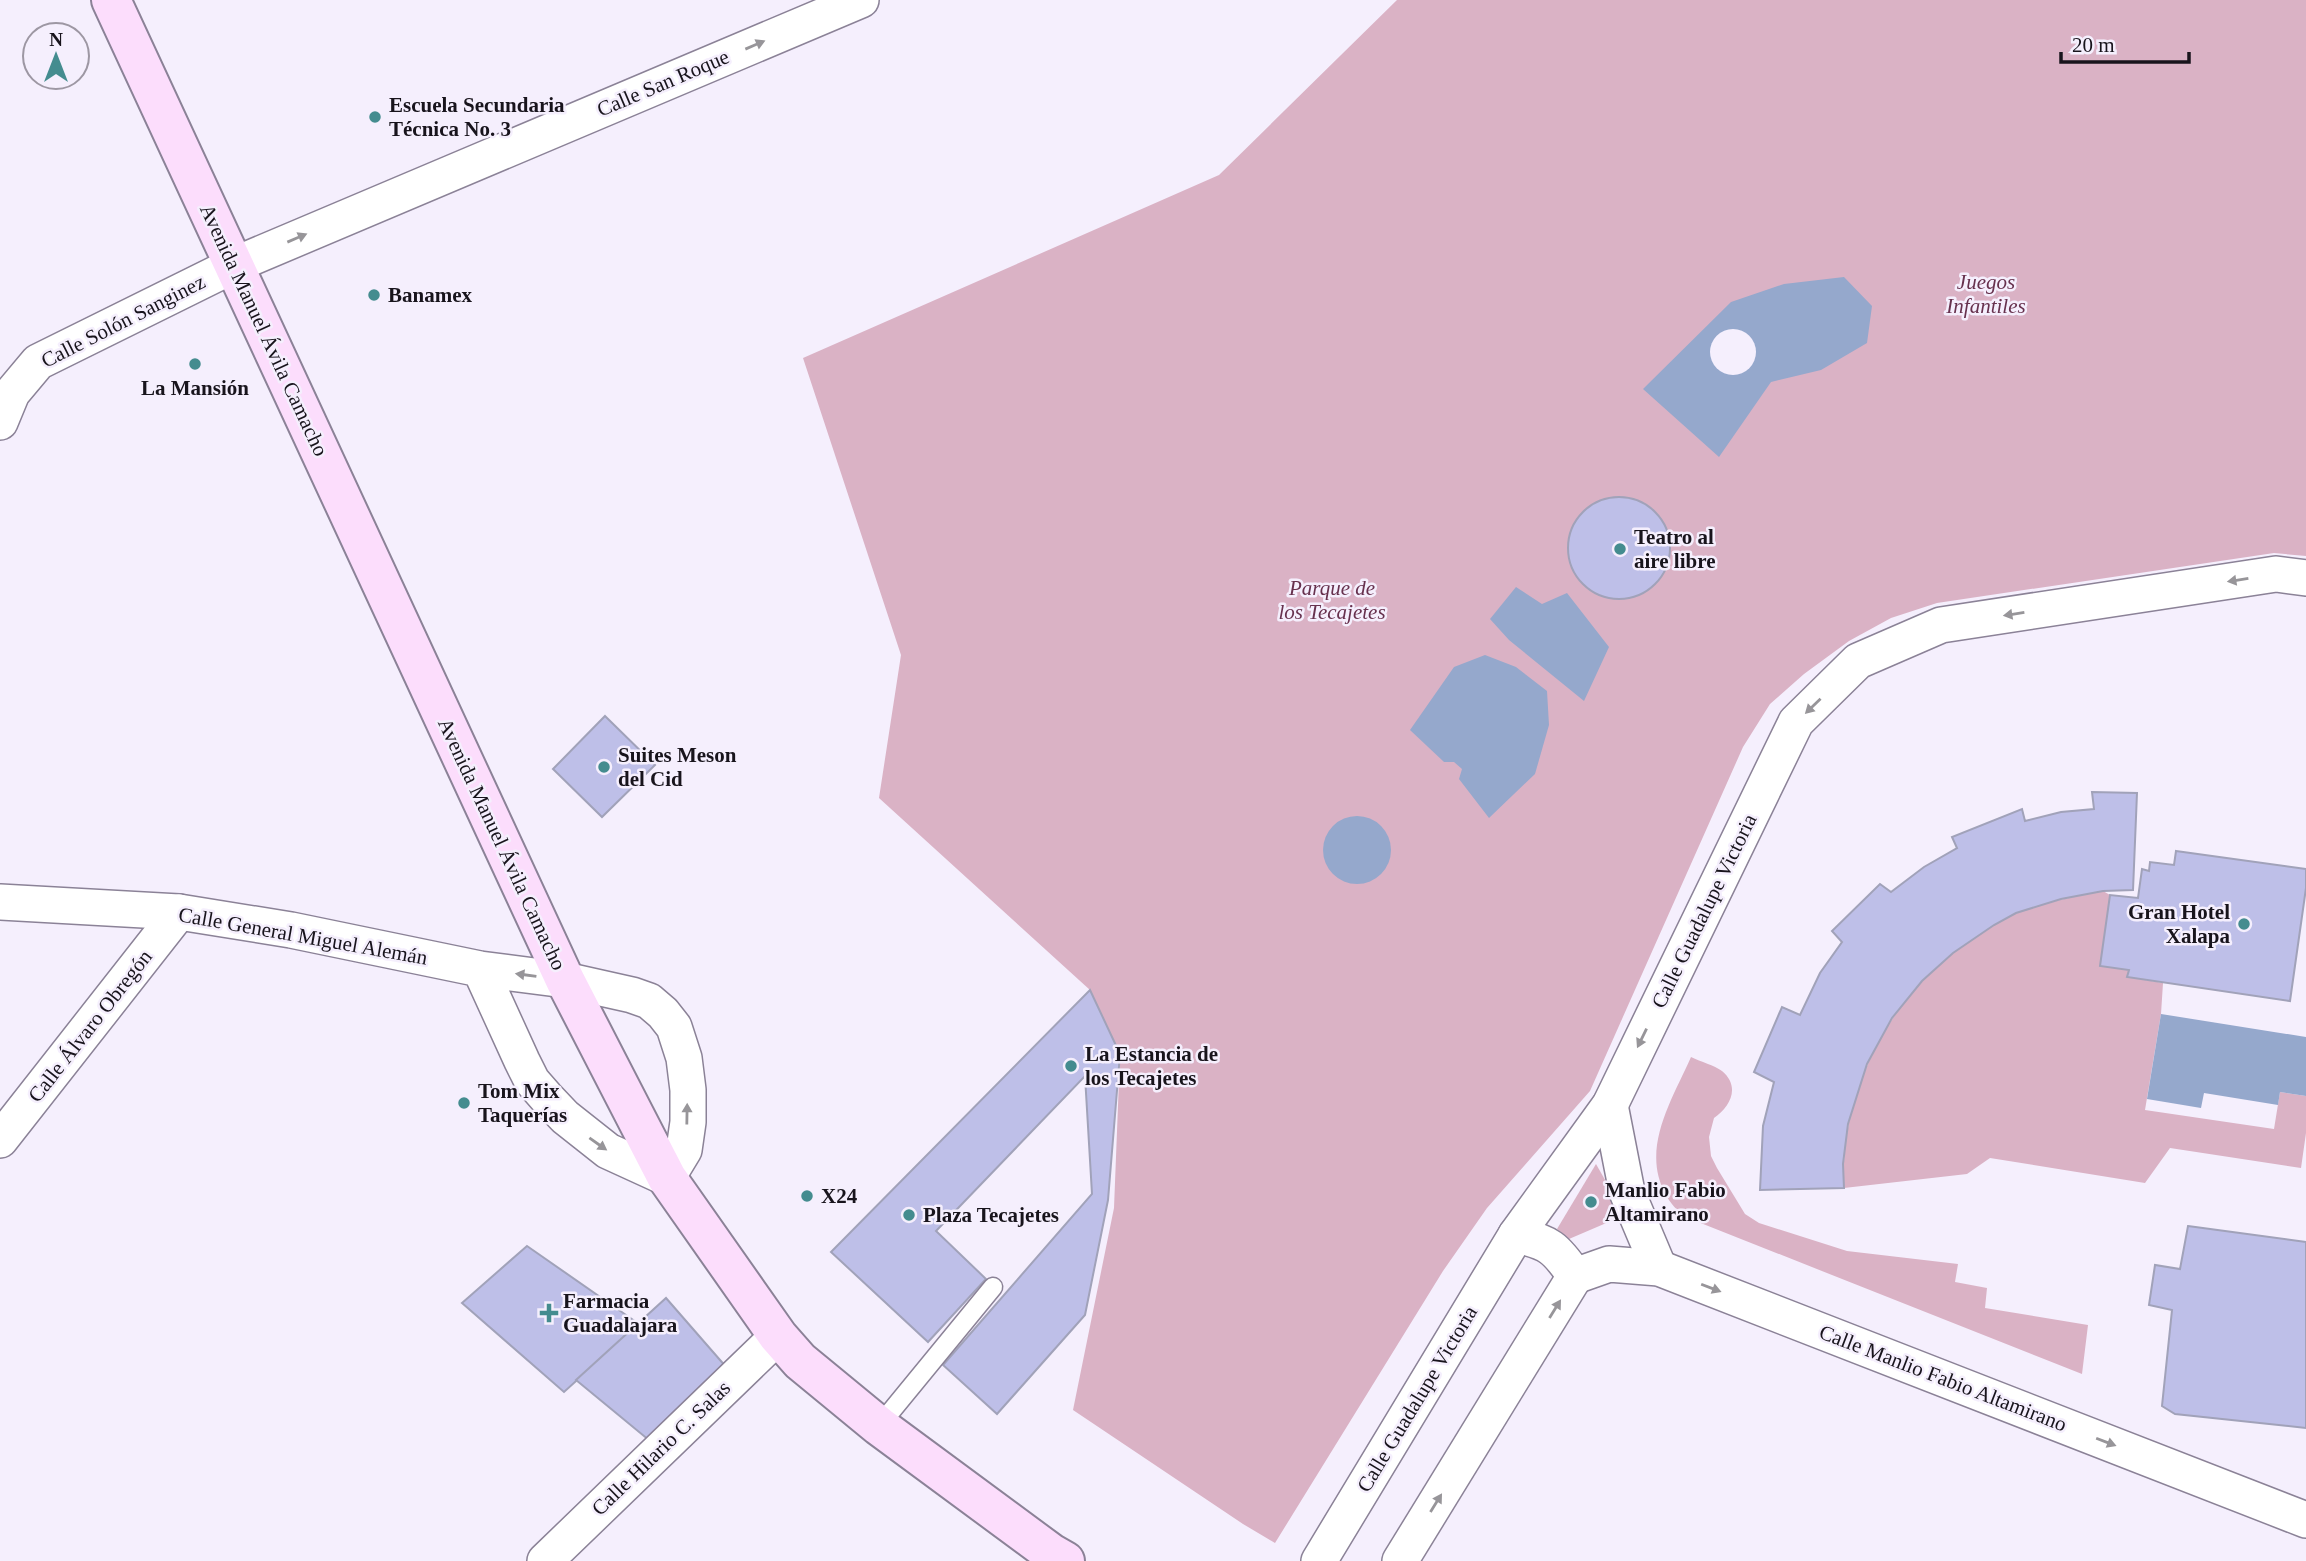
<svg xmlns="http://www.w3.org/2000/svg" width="2306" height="1561" viewBox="0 0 2306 1561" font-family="Georgia,serif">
	<rect width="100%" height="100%" fill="#f5effd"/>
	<g fill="#dab2c5">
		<path d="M1397,0H2306V556L2274,553L1937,603L1891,618L1849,641L1804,674L1770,704L1743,747L1590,1091L1487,1208L1443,1271L1275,1543L1243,1524L1073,1410L1114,1208L1120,1054L1090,990L879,798L901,655L803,358L1219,175Z"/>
		<path d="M2103,891L2110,895L2101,966L2129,970L2128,977L2163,983L2161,1014L2145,1110L2274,1129L2280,1092L2306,1096V1133L2301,1168L2170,1148L2145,1183L1990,1158L1967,1174L1844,1188C1838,1076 1911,958 2015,914C2043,902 2074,897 2103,891Z"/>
		<path d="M1691,1057C1701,1062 1714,1065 1722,1071C1741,1087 1730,1107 1714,1118L1709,1137L1711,1156L1717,1168L1745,1214L1759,1223L1847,1251L1958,1264L1955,1282L1987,1288L1985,1308L2088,1325L2082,1374L1683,1216C1677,1210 1670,1203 1666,1195C1640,1149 1672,1100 1691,1057Z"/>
		<path d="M1596,1164L1625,1215L1569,1239L1557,1229Z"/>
	</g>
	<g fill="#95a8cc">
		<path d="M1844,277L1872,306L1867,343L1821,370L1771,382L1719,457L1643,389L1731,302L1784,284Z"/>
		<path d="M1516,587L1542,604L1567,593L1609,647L1584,701L1509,640L1490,619Z"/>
		<path d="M1485,655L1516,667L1547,691L1549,725L1535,774L1489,818L1459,779L1462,769L1454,762H1444L1410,730L1454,667Z"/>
		<circle cx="1357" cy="850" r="34"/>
		<path d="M2161,1014L2306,1037V1096L2280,1092L2278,1105L2204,1093L2201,1108L2147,1099Z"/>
	</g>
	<circle fill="#f5effd" cx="1733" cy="352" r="23"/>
	<g fill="#bebfe8" stroke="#a1a2b9" stroke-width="2">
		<circle cx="1619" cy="548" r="51"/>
		<path d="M605,716L655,765L602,817L553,769Z"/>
		<path d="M2092,792L2137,793L2133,890L2103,891L2061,899L2016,913L1994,925L1953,953L1922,981L1892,1018L1867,1064L1848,1124L1843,1164L1844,1188L1760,1190L1763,1126L1774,1082L1754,1072L1782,1007L1800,1015L1820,973L1842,942L1832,931L1880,884L1891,892L1924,867L1957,848L1952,837L2022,809L2025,821L2061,812L2094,809Z"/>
		<path d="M2176,851L2306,869V888L2290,1001L2127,977L2129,970L2100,966L2110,895L2138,898L2142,869L2149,871L2150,862L2174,865Z"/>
		<path d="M1090,990L1120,1054L1108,1200L1085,1315L997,1414L943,1365L1092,1194L1085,1076L936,1231L986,1279L928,1342L831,1252Z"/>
		<path d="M2188,1226L2306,1242V1428L2175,1414L2162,1406L2172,1310L2149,1305L2155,1265L2180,1269Z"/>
		<path d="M527,1246L639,1324L564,1392L462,1303Z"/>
		<path d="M666,1298L727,1368L650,1441L576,1380Z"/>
	</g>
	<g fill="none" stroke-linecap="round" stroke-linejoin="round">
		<g stroke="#8b8297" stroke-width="21">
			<path id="service" d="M879,1426L993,1287"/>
		</g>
		<g stroke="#8b8297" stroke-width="38">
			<g id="minor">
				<path d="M0,422L12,393L38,362L234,265L861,0"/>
				<path d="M0,902L179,912L291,930L480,969L565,980L632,995L649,1001L663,1013L674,1027L684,1058L688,1090V1122L684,1150L667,1178L608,1151L565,1117L546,1097L532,1081L522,1061L480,969"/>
				<path d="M1610,1105L1627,1192L1659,1268"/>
				<path d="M0,1140L179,912"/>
				<path d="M1516,1235C1549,1242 1556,1248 1575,1276"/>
				<path d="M1575,1276L1609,1264L1659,1268L2306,1520"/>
				<path d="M545,1561L778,1336"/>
				<path d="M1319,1561L1516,1235L1610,1105L1796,722L1858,661L1941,625L2276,574L2306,578"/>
				<path d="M1400,1561L1575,1276"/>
			</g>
		</g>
		<g stroke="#8b8297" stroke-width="42">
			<path id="secondary" d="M111,0L565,980L667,1178L778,1336L800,1361L879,1426L1051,1553L1065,1561"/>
		</g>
		<use href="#service" stroke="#fff" stroke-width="18"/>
		<use href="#minor" stroke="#fff" stroke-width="35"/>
		<use href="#secondary" stroke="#fcddfc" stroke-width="38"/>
	</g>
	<defs><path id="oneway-solid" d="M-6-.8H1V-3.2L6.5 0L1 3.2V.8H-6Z" transform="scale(1.75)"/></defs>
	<g fill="#979599">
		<use href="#oneway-solid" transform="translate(755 45) rotate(-23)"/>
		<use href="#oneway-solid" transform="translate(297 238) rotate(-23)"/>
		<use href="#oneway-solid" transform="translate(2238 580) rotate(171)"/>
		<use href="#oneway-solid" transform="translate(2014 614) rotate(171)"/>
		<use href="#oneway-solid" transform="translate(1813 706) rotate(136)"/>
		<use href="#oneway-solid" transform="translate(526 975) rotate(-172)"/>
		<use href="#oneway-solid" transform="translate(1642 1038) rotate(116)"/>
		<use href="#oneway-solid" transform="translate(687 1114) rotate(-89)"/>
		<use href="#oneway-solid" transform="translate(598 1144) rotate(35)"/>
		<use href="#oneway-solid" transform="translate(1711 1288) rotate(21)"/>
		<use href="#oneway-solid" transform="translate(1555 1309) rotate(-58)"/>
		<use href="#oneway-solid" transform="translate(2106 1442) rotate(21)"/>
		<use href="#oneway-solid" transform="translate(1436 1503) rotate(-58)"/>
	</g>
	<g fill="#448c8f" stroke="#f5effd" stroke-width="2.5">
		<circle cx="375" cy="117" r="7"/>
		<circle cx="374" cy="295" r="7"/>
		<circle cx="195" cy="364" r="7"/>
		<circle cx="1620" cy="549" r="7"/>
		<circle cx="604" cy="767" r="7"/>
		<circle cx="2244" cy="924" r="7"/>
		<circle cx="1071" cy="1066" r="7"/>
		<circle cx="464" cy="1103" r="7"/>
		<circle cx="807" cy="1196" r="7"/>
		<circle cx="1591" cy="1202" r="7"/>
		<circle cx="909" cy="1215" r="7"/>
		<path d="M545.5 1302.5h7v7h7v7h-7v7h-7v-7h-7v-7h7z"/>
	</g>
	<g text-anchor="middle" stroke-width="5" stroke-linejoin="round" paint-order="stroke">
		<g font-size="21" fill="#18141c" stroke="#f5effd">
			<text transform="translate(663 83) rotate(-23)" y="7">Calle San Roque</text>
			<text transform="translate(123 321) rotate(-27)" y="7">Calle Solón Sanginez</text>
			<text transform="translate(264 330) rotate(65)" y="7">Avenida Manuel Ávila Camacho</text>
			<text transform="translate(502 844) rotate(65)" y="7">Avenida Manuel Ávila Camacho</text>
			<text transform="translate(1704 911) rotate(-64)" y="7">Calle Guadalupe Victoria</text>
			<text transform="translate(303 936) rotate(10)" y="7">Calle General Miguel Alemán</text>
			<text transform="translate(90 1026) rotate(-52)" y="7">Calle Álvaro Obregón</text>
			<text transform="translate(1943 1378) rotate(21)" y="7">Calle Manlio Fabio Altamirano</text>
			<text transform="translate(1417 1399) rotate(-59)" y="7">Calle Guadalupe Victoria</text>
			<text transform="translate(661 1448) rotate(-44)" y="7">Calle Hilario C. Salas</text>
		</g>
		<g font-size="21" font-weight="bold" fill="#18141c" stroke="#f5effd" text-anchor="start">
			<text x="389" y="112">Escuela Secundaria<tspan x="389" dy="24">Técnica No. 3</tspan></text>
			<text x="388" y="302">Banamex</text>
			<text x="195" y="395" text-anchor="middle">La Mansión</text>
			<text x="1634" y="544">Teatro al<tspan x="1634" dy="24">aire libre</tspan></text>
			<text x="618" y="762">Suites Meson<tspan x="618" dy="24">del Cid</tspan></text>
			<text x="2230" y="919" text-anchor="end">Gran Hotel<tspan x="2230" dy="24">Xalapa</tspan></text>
			<text x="1085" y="1061">La Estancia de<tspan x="1085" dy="24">los Tecajetes</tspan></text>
			<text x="478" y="1098">Tom Mix<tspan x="478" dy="24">Taquerías</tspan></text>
			<text x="1605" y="1197">Manlio Fabio<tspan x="1605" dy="24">Altamirano</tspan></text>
			<text x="821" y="1203">X24</text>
			<text x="923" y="1222">Plaza Tecajetes</text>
			<text x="563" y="1308">Farmacia<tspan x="563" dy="24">Guadalajara</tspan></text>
		</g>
		<g font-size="21" font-style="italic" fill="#67314e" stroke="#f5effd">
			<text x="1986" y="289">Juegos<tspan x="1986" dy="24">Infantiles</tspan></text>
			<text x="1332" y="595">Parque de<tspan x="1332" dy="24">los Tecajetes</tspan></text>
		</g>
	</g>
	<g transform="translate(56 56)"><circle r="33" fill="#f5effd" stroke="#9d97a3" stroke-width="2"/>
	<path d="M0-5L12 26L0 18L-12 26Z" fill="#448c8f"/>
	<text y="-10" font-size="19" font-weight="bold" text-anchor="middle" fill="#18141c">N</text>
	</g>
	<path d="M2061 52v10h128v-10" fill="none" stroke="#18141c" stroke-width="3.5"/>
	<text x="2072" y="52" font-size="21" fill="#18141c" stroke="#f5effd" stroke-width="5" paint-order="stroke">20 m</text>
</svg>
